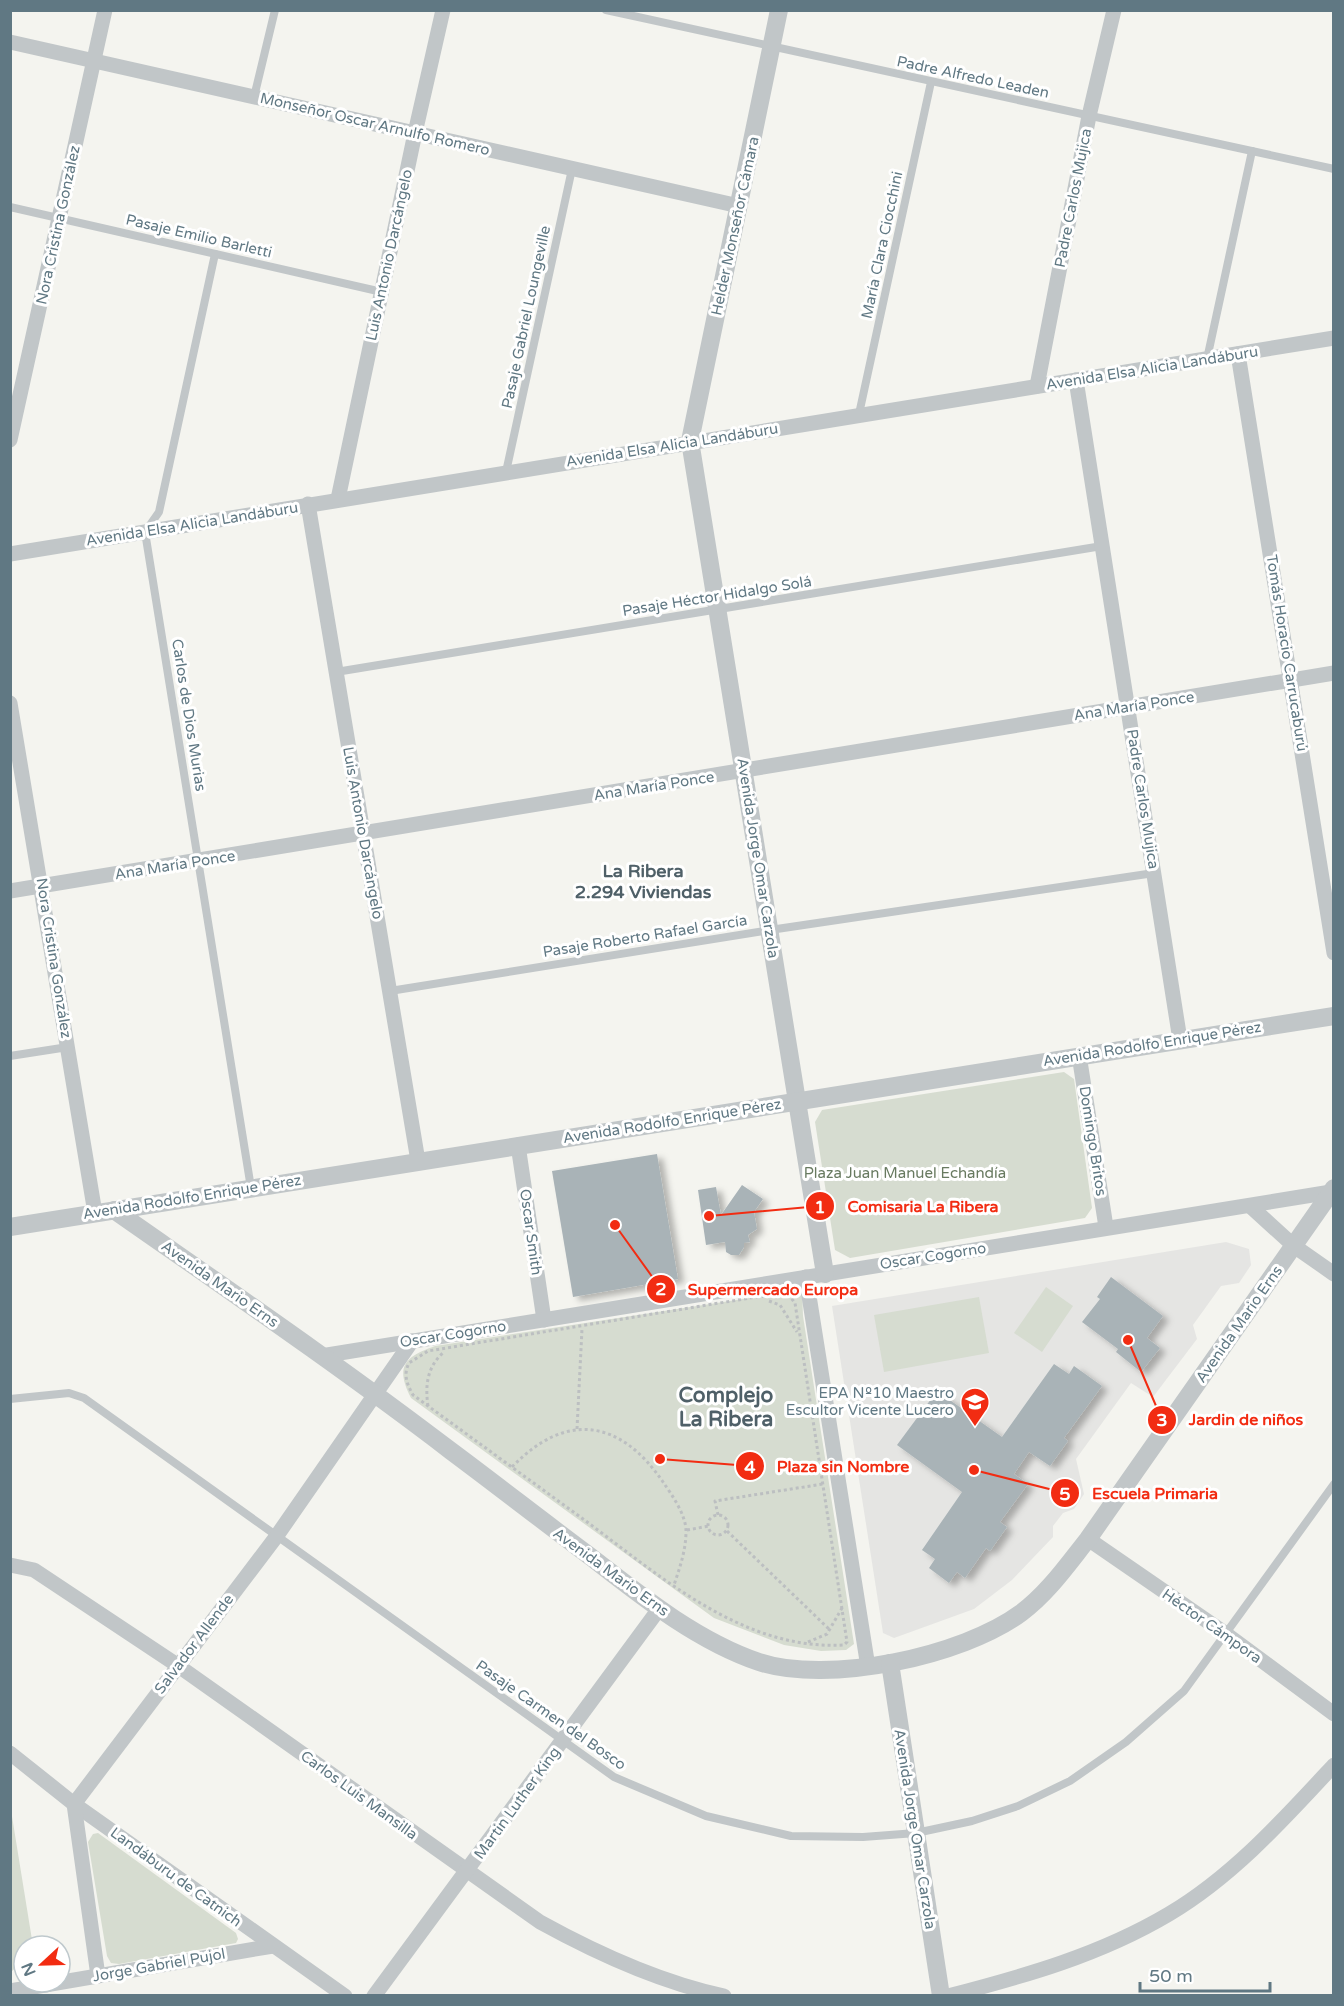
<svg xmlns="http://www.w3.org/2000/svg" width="1344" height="2006" viewBox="0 0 1344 2006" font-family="'Varela Round',sans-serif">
	<defs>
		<filter id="shadow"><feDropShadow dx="6" dy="4" stdDeviation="3" flood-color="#0004"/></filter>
	</defs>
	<rect width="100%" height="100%" fill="#f4f4ef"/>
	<path fill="#e5e5e3" d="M1226,1242L1249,1249L1251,1265L1239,1283L1221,1286L1193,1325L1197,1339L1153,1397L1131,1383L1076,1459L1084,1494L1074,1509L1063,1513L1053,1526V1537L1012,1580L974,1609L894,1638L883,1633L832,1306Z"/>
	<g fill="#d6dcd0">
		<path d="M1064,1072L1074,1079L1092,1208L1085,1218L850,1258L835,1250L815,1122L822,1110Z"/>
		<path d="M790,1286L802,1290L803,1316L854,1644L846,1650L821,1651L784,1645L714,1618L411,1398C395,1367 404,1357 435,1346L756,1297Z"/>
		<path d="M1046,1287L1073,1306L1042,1352L1014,1333Z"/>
		<path d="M979,1297L989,1353L884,1372L874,1315Z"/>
		<path d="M10,1804L33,1946H24V1960L11,1972Z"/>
		<path d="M98,1833L236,1933L238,1939L236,1943L119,1964L111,1963L107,1956L88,1842L93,1834Z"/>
	</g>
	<g fill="#a9b3b7" filter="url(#shadow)">
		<path d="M657,1154L678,1279L573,1297L552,1171Z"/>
		<path d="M742,1185L763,1199L754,1212L757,1229L748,1235L750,1242L744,1243V1247L739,1255H731L726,1252L725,1242L706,1245L698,1190L716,1187L721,1215Z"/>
		<path d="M1111,1277L1163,1316L1147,1338L1160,1348L1141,1372L1116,1352L1118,1349L1082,1322L1100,1299L1097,1297Z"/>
		<path d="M1054,1364L1069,1374L1074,1366L1102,1386L1064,1438L1068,1441L1050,1466L1029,1452L1014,1474L1028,1484L1000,1522L1007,1527L990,1551L986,1548L965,1578L957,1572L949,1583L929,1568L935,1559L922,1550L962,1492L897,1445L937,1391L1002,1437Z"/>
	</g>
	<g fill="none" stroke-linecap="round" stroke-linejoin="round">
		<g stroke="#bcbfc1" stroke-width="3" stroke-dasharray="3 3" stroke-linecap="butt">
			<path d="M788,1294L795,1303L847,1642L844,1645C741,1651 657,1573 579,1516C524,1476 468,1435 413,1395C407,1384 403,1375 409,1363L428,1351L756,1297Z"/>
			<path d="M769,1301L780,1305L797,1332"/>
			<path d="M428,1406C425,1386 427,1367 443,1353"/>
			<path d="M577,1429L582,1329"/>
			<path d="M512,1467C566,1411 620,1419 663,1482C672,1495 686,1515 686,1531C686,1550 680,1567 674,1585"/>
			<circle cx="718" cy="1525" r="10"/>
			<path d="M718,1515L715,1501L823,1484"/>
			<path d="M687,1530L709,1526"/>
			<path d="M727,1531L830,1630"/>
			<path d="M808,1642L827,1634L842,1608"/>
		</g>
		<g stroke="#c1c6c8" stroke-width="8">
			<path d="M606,10L1334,169"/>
			<path d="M254,97L275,10"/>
			<path d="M10,207L382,292"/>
			<path d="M215,254L159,512L145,532L251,1188"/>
			<path d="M1207,359L1252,151"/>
			<path d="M859,414L931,82"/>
			<path d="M506,472L572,169"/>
			<path d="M336,672L1102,546"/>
			<path d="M390,991L770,930L1154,873"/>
			<path d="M10,1056L68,1047"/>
			<path d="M10,1399L69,1393L84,1398L614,1777L706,1816L791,1836L863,1837L916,1833L972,1821L1018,1806L1070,1781L1126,1742L1184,1691L1334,1484"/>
		</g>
		<g stroke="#c1c6c8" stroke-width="15">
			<path d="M10,42L739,206"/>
			<path d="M1238,354L1334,953"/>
			<path d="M1076,380L1180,1040"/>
			<path d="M1037,386L1089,116L1114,10"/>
			<path d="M10,440L105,10"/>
			<path d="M338,499L415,133L443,10"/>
			<path d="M308,504L418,1161"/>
			<path d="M10,554L1334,338"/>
			<path d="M10,703L95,1213"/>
			<path d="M10,891L1334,673"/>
			<path d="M1079,1055L1106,1227"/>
			<path d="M518,1145L544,1320"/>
			<path d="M1250,1206L1294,1246L1334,1274"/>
			<path d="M806,1277L868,1667"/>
			<path d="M321,1356L1331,1192"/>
			<path d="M1088,1539L1226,1634L1334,1714"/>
			<path d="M10,1565L34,1570L177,1665L540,1922C598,1954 659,1982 724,1996"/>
			<path d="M10,1753L74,1804L345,1996"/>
			<path d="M98,1976L74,1804L276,1537L412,1341"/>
			<path d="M10,1991L273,1946"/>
			<path d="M374,1996L659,1609"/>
			<path d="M948,1996C1025,1976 1100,1955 1169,1914C1233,1876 1284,1819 1334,1765"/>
		</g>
		<g stroke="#c1c6c8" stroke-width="18">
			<path d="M779,10L690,441L825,1274"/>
			<path d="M114,1210C227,1289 341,1367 451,1451C498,1486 544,1522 591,1557C641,1596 697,1641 759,1662C828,1685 963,1656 1021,1613C1048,1593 1068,1564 1088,1539L1334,1188"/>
			<path d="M10,1227L1334,1016"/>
			<path d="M890,1663L941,1996"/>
		</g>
	</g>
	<defs>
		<g id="school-pin" transform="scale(1.5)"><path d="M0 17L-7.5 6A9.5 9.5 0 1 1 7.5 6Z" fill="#f22c12" stroke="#fff"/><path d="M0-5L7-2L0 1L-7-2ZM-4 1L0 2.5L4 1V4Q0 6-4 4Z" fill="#fff"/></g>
	</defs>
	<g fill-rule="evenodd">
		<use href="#school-pin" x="975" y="1402"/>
	</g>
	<g text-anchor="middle" stroke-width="6" stroke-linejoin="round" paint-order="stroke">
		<g font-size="15" fill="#607883" stroke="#fff">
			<text transform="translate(973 77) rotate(12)" y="5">Padre Alfredo Leaden</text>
			<text transform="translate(375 124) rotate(13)" y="5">Monseñor Oscar Arnulfo Romero</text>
			<text transform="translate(1073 198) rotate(-79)" y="5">Padre Carlos Mujica</text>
			<text transform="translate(58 225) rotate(-78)" y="5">Nora Cristina González</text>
			<text transform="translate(735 226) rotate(-78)" y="5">Helder Monseñor Cámara</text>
			<text transform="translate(199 236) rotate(13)" y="5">Pasaje Emilio Barletti</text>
			<text transform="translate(882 245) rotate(-78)" y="5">María Clara Ciocchini</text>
			<text transform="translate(389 255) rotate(-78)" y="5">Luis Antonio Darcángelo</text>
			<text transform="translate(526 317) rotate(-78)" y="5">Pasaje Gabriel Loungeville</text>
			<text transform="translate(1152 368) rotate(-9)" y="5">Avenida Elsa Alicia Landáburu</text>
			<text transform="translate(672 445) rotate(-9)" y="5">Avenida Elsa Alicia Landáburu</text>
			<text transform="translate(192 524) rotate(-9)" y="5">Avenida Elsa Alicia Landáburu</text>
			<text transform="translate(717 596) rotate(-9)" y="5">Pasaje Héctor Hidalgo Solá</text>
			<text transform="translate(1287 653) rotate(81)" y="5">Tomás Horacio Carrucaburú</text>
			<text transform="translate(1134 706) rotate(-9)" y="5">Ana María Ponce</text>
			<text transform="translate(189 715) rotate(81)" y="5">Carlos de Dios Murias</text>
			<text transform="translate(654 786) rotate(-9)" y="5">Ana María Ponce</text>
			<text transform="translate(1143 799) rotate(81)" y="5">Padre Carlos Mujica</text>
			<text transform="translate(363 833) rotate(80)" y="5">Luis Antonio Darcángelo</text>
			<text transform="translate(758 858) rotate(81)" y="5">Avenida Jorge Omar Carzola</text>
			<text transform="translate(175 865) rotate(-9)" y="5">Ana María Ponce</text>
			<text transform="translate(645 936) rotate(-9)" y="5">Pasaje Roberto Rafael García</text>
			<text transform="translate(54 958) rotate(81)" y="5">Nora Cristina González</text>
			<text transform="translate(1152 1044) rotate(-9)" y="5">Avenida Rodolfo Enrique Pérez</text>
			<text transform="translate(672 1121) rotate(-9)" y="5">Avenida Rodolfo Enrique Pérez</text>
			<text transform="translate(1093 1141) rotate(81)" y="5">Domingo Britos</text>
			<text transform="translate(192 1197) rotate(-9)" y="5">Avenida Rodolfo Enrique Pérez</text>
			<text transform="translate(531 1232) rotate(82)" y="5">Oscar Smith</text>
			<text transform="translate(933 1256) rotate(-9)" y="5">Oscar Cogorno</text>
			<text transform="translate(220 1284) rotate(35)" y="5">Avenida Mario Erns</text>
			<text transform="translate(1239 1324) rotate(-55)" y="5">Avenida Mario Erns</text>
			<text transform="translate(453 1334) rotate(-9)" y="5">Oscar Cogorno</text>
			<text transform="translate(611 1572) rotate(36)" y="5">Avenida Mario Erns</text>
			<text transform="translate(1212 1626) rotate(35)" y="5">Héctor Cámpora</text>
			<text transform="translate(194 1644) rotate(-53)" y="5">Salvador Allende</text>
			<text transform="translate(551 1715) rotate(35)" y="5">Pasaje Carmen del Bosco</text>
			<text transform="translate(359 1795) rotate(36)" y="5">Carlos Luis Mansilla</text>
			<text transform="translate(517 1803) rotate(-54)" y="5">Martin Luther King</text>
			<text transform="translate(915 1829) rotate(81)" y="5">Avenida Jorge Omar Carzola</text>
			<text transform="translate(176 1877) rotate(36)" y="5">Landáburu de Catnich</text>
			<text transform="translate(159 1965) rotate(-10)" y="5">Jorge Gabriel Pujol</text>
		</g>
		<g font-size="15" fill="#687a60" stroke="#fff">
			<text x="905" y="1178">Plaza Juan Manuel Echandía</text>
		</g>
		<g font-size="15" fill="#607883" stroke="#fff" text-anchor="end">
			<text x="954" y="1398">EPA Nº10 Maestro<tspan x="954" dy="17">Escultor Vicente Lucero</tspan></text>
		</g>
		<g font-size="18" font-weight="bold" fill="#4f6068" stroke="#fff">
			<text x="643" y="877">La Ribera<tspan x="643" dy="21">2.294 Viviendas</tspan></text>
		</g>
		<g font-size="21" font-weight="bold" fill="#4f6068" stroke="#fff">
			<text x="726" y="1402">Complejo<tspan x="726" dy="24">La Ribera</tspan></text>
		</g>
	</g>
	<path fill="none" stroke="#f22c12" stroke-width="2" d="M709 1216L820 1206M615 1225L661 1289M1128 1340L1162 1420M660 1459L750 1466M974 1470L1065 1493"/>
	<g fill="#f22c12" stroke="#fff" stroke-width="2">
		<circle cx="709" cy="1216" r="6"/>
		<circle cx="615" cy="1225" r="6"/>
		<circle cx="1128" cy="1340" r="6"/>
		<circle cx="660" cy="1459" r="6"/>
		<circle cx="974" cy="1470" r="6"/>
		<circle cx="820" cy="1206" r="15"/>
		<circle cx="661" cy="1289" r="15"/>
		<circle cx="1162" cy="1420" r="15"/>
		<circle cx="750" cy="1466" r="15"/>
		<circle cx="1065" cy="1493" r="15"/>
	</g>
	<g font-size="18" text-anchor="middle" font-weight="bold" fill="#fff">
		<text x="820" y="1213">1</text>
		<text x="661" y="1295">2</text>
		<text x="1162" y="1426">3</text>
		<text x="750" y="1473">4</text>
		<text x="1065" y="1500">5</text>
	</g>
	<g font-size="16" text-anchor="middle" font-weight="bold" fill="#f22c12" stroke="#fff" stroke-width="6" stroke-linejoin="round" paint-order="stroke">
		<text x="923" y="1212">Comisaria La Ribera</text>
		<text x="773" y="1295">Supermercado Europa</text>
		<text x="1246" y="1425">Jardin de niños</text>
		<text x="843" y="1472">Plaza sin Nombre</text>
		<text x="1155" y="1499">Escuela Primaria</text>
	</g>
	<rect width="1344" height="2006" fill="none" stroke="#607883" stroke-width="24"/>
	<g transform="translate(42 1964) rotate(248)"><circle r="28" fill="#ffffff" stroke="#bfc9cd" stroke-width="1.5"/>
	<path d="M0-4.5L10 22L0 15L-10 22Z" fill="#f22c12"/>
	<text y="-9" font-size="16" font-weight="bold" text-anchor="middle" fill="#607883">N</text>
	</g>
	<path d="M1140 1982v9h130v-9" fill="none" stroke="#607883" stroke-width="3"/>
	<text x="1149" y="1982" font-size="18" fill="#607883" stroke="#ffffff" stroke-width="4.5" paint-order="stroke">50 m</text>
</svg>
